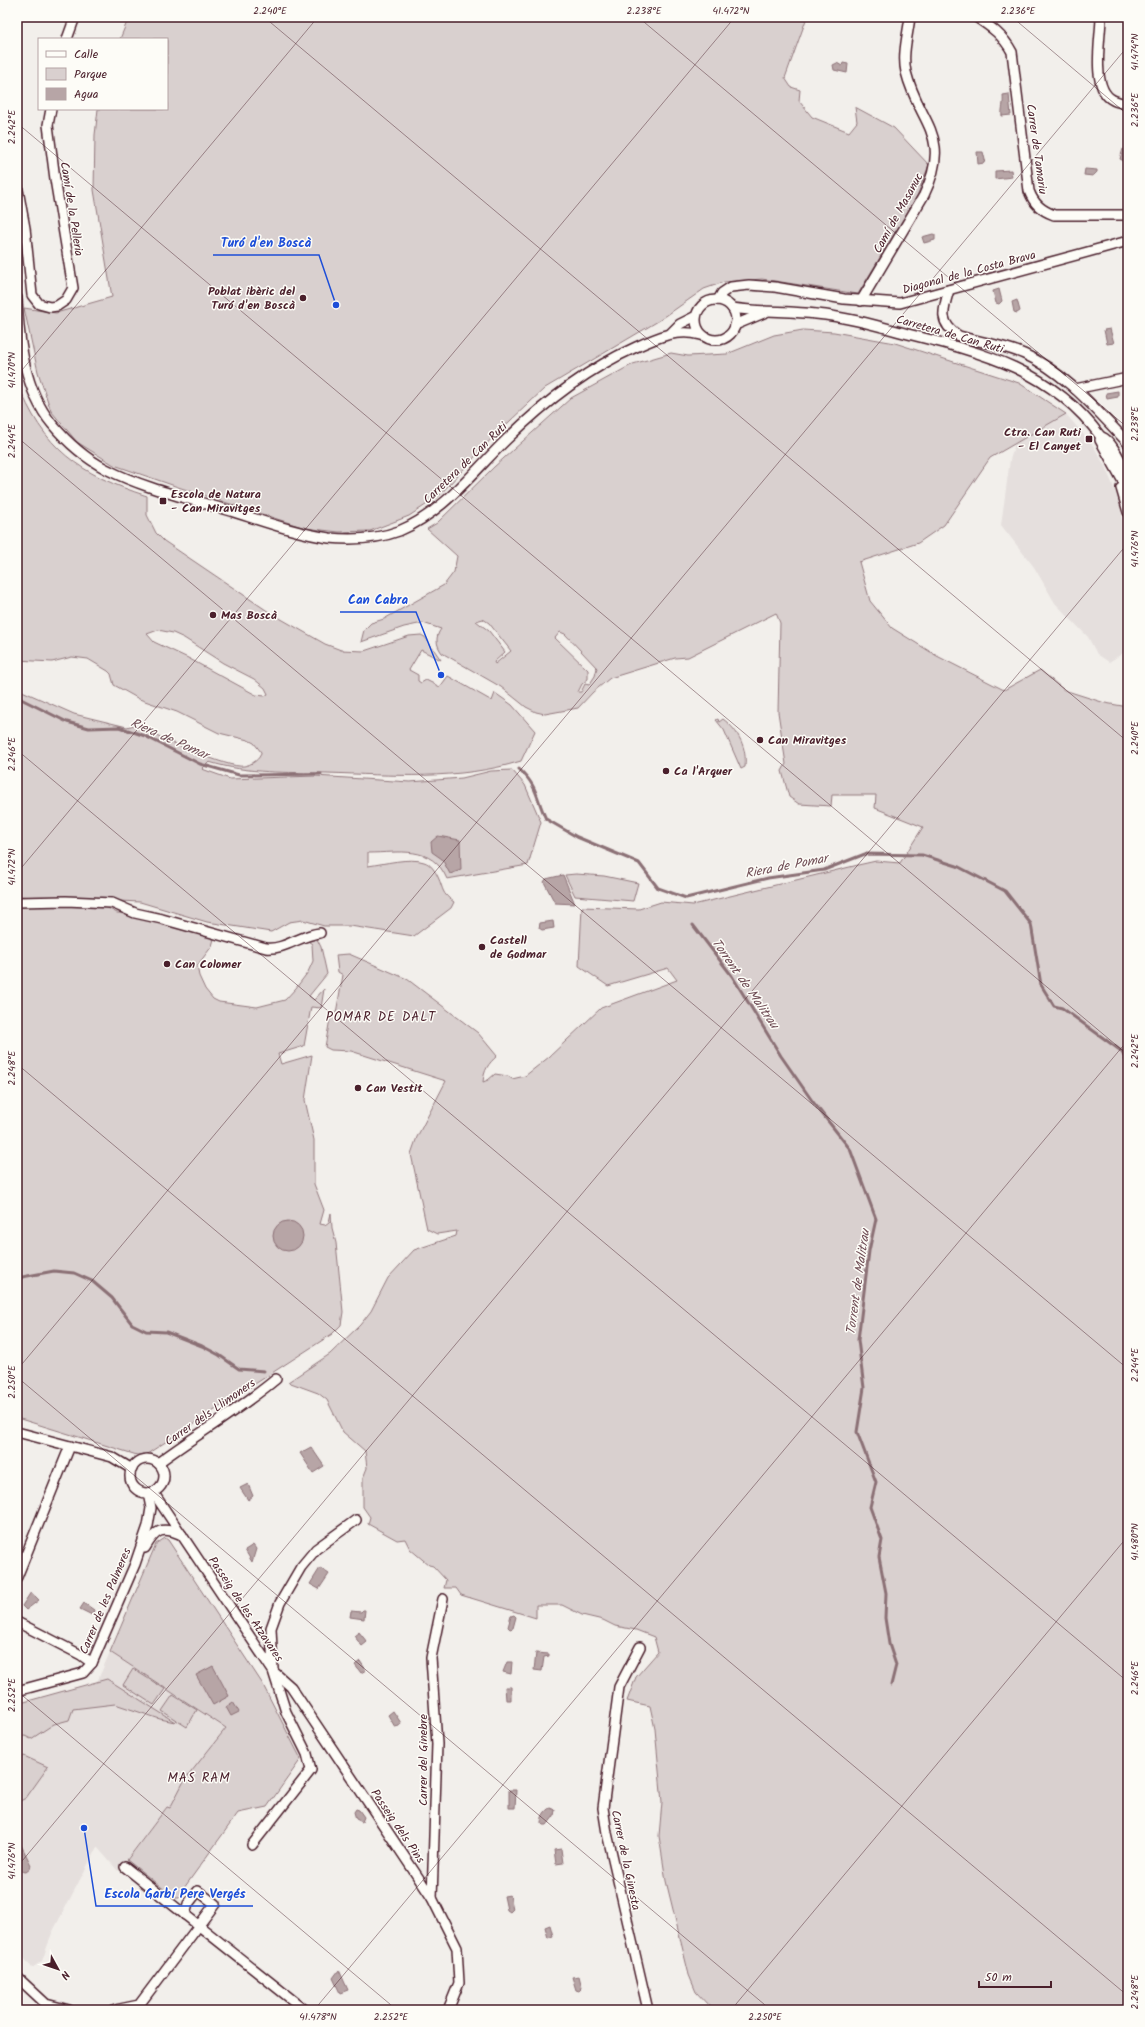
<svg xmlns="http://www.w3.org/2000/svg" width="1145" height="2027" viewBox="0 0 1145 2027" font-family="Kalam,sans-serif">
	<rect width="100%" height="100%" fill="#f2efeb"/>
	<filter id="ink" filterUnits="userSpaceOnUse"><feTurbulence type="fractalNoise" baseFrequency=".025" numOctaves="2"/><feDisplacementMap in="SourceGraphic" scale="8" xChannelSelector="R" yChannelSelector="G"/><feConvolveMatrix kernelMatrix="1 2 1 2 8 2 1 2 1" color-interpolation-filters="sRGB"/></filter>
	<g filter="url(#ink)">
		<g fill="#e5dfdd">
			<path d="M1066,414L1094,447L1104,464L1119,500L1128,545V650L1109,662L1097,654L1088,637L1055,603L1034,567L1001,525L1010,460L1017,437Z"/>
			<path d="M110,1652L226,1728L184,1781L170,1808L167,1807L118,1871L97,1847L52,1933L42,1961L32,1968L17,1949V1704L97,1682Z"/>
		</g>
		<g fill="#d9d0cf" stroke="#92787d" fill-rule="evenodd">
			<path d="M129,17H807L785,78L791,87L800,90L799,101L812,117L849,132L857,122L855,107L894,128L929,165L917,196L858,294L762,279L724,282L704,289L660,320L545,388L493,437L438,497L409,516L370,531L339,532L305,528L178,487L114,465L77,442L51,411L38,372L24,308L56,313L112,297L94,190L95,135L98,109H167V39H120Z"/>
			<path d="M803,330L834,332L895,343L1019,383L1066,414L990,458L944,525L918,543L859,562L870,601L892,628L937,656L1004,690L1040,670L1064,690L1105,703L1128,707V2010H707L710,2007L696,1992L689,1975L666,1881L659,1836L662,1802L655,1729L650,1706L627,1701L636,1677L658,1652L654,1637L636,1630L615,1626L603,1620L582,1615L562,1605H536V1618L461,1595L456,1588H444L446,1580L433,1566L429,1565L410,1549L405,1539L397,1540L368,1524L370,1517L363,1507V1478L367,1468L365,1451L343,1432L327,1400L318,1393L288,1382L330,1354L360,1325L371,1311L388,1278L414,1250L456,1236L457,1231L437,1234L427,1229L411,1154L417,1137L446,1081L351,1051L331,1050L325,1047L331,1013H336L343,975L338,972L336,955L349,954L407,979L478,1033L497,1056C488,1064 484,1070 483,1082L488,1080L495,1074L508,1076L512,1079L525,1076L549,1057L601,1008L677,980L668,968L608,986L579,966L582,907L639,909L661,902L693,905L858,865L876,861L900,863L923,827L875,808L876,795H832L831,806L799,804L789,797L782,771L786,764L778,712L780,623L776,613L688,657L675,658L610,678L593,692L578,708L545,714L536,712L526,707L501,687L442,653C436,645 435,637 441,629L423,623L404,627L361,642L364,630L371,623L384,619L444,585L454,572L457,556L427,529L437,523L494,467L571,398L633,364L671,353L688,356L727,354L774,335ZM483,619L489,623L511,651L495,664L494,662L505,652L489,631L476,621ZM560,632L565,634L597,668L595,676L589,685L585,684L581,692H578L582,684L588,679V670L555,638Z"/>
			<path d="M17,381C43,449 79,474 147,496V515L156,533L164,541L269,612L325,644L341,650L364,651L409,636L421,635L425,637L441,660L421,650L409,670L418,675V681L421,683L426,680L440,687L448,676L492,701L495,693L512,705L535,731L521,761C458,781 391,775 327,773C286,772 249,774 209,762L202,769L230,779L315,776L410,782L462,778L491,771L512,770L525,785L541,822L528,865L447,879C432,844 399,853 368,853V866C383,864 410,857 424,862C431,864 435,871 438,877C444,890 441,893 454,902L451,908L414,936L350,926H324L303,920L289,922L271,932L207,922L140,902L17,896V686L22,691L74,714L127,727L134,725L140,727C157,736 228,769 244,766C251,765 261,759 261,752L254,743L248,740L219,733L177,712L139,699L114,685L111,674L108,671L88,659L72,657L52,662L17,660ZM158,630L173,633L184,638L223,663L254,679L265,688L268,694L265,696L256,695L188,658L154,642L147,634Z"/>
			<path d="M718,719L719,722L723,719C739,731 747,748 745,767L741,769L724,730L716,720Z"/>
			<path d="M576,874L604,876L638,883L633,901L575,896L565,875Z"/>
			<path d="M17,906H104L117,913H128L212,935L214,939L212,946L197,966L199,976L205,989L213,999L219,1002L257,1007L285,1000L296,988L308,972L313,961L312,944L305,939L310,937L317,939L321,947L327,974L309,996L314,1000L324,989L321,1008L311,1007L304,1046L278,1054L281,1064L312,1055L305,1100L314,1140V1184L324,1210L320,1224L325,1225L329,1222L331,1213L332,1228L336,1243L343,1312L341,1325L332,1334L147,1454L137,1455L17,1418Z"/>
			<path d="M165,1538L168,1540L262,1683L301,1759L267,1807L238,1813L184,1888L183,1894L179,1898H175L127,1860L167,1807L170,1808L184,1781L226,1728L110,1652L156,1544Z"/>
			<path d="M133,1669L165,1689L154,1705L123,1685Z"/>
			<path d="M107,1679L175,1722L160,1719L115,1704L73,1709L69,1720L54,1724L31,1739L25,1736L17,1737V1704Z"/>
			<path d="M173,1695L197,1710L187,1727L162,1711Z"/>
			<path d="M24,1756L48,1767L26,1798L20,1801L17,1795V1759Z"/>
		</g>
		<g fill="#b7a5a6" stroke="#8b6f75">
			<path d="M837,63L842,66L843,63L848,64L847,73L834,70L833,65Z"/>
			<path d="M1009,94L1011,115L1002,116C1001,110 1004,104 1003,95Z"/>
			<path d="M1123,149L1128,152L1124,161L1120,159Z"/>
			<path d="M977,152H983L985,160L984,163L978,164Z"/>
			<path d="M1085,169L1097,170V172L1093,176L1084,175Z"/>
			<path d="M1011,170L1012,177L995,179V171Z"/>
			<path d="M933,234L935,235V240L924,243L922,237Z"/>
			<path d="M999,289L1002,301L999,304L996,303L993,291Z"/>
			<path d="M1017,300L1020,311L1017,313L1014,312L1012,302Z"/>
			<path d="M1110,329L1114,343L1107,344L1104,330Z"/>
			<path d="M1118,391V397L1107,399L1106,393Z"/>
			<path d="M438,836L460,840L461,870L450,874L442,859L432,852L431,842Z"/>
			<path d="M563,875L575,904L555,903L544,882L546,879Z"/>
			<path d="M553,921L554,928L542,930L539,928L540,923Z"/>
			<circle cx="288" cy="1236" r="15"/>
			<path d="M311,1447L324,1466L313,1473L300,1453Z"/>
			<path d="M248,1484L253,1496L248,1500L240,1488Z"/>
			<path d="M253,1545L256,1549L252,1562L245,1550Z"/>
			<path d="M320,1568L329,1574L319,1589L310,1584Z"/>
			<path d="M31,1592L39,1600L26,1610L22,1606Z"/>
			<path d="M84,1603L94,1610L92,1615L80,1609Z"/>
			<path d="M363,1610H365L364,1619L350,1617L351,1611L361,1612Z"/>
			<path d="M514,1615L516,1617L513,1628L510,1629L508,1627L511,1616Z"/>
			<path d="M359,1632L367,1642L362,1646L354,1636Z"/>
			<path d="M536,1653L549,1654V1656L544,1657L542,1671L534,1670Z"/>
			<path d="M360,1661L366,1670L361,1673L355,1665Z"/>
			<path d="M507,1662H512L511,1674L503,1672Z"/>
			<path d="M213,1666L229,1696L213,1705L196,1675Z"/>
			<path d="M505,1687H511V1700H506Z"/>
			<path d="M233,1702L239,1712L231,1716L226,1707Z"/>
			<path d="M393,1711L401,1723L399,1726L395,1727L388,1715Z"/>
			<path d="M509,1790H516L515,1808H509Z"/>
			<path d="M550,1808L555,1810L554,1816L547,1825H543L541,1823C541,1817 545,1810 550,1808Z"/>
			<path d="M356,1809L359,1810L364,1817L362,1822L356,1819L354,1812Z"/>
			<path d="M21,1845L31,1865L30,1869L26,1872L21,1871L17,1863V1847Z"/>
			<path d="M561,1849L563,1863L556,1864L554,1850Z"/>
			<path d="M510,1895L513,1909L510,1912L507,1910L504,1896Z"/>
			<path d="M550,1925L553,1936L548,1938L545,1927Z"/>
			<path d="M339,1970L348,1990L340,1993L333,1978Z"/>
			<path d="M579,1976L582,1988L579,1991L576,1990L572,1977Z"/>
		</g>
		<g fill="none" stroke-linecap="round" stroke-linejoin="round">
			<g stroke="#8b6f75" stroke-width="3">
				<path d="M17,697L67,722L89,728L119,727L145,736L200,764L239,775L321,774"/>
				<path d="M519,769C538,786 536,798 546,819L577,837L639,863L658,888L686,898L768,878L824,870L865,854L922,855L957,866L1005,891L1031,924L1041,985L1054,1006L1062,1008L1128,1056"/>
				<path d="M693,925L732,976L781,1056L813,1102L850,1149L876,1219L869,1251L858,1340L864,1388L857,1432L876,1482L870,1507L882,1540L879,1557L886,1593L885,1618L889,1644L896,1665L891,1685"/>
				<path d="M1122,1052L1128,1065"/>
				<path d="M17,1278L54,1271L74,1273L92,1281L112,1298L132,1324L146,1331L166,1332L202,1346L219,1355L239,1369L264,1371"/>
			</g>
			<g stroke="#4a1f2b" stroke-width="12">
				<g id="street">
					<path d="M976,17C991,27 1003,35 1012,52L1029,191C1034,204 1041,210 1054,215H1128"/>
					<path d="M1101,17C1101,38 1090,89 1113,100C1117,102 1123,103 1128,105"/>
					<path d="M67,39L75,17"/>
					<path d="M17,184L25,228L32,295L39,304L50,307L57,306L66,300L73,288L55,179L48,125L51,109"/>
					<path d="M949,290C943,310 938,323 959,336C980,342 1004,345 1024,354C1065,372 1097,411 1128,443"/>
					<path d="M17,298C19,340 24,390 52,424C67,442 85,458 106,469C143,488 187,498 227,510C260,520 295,533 329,538C352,540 378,539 399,531C443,513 473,472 506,440C544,403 585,370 634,348C656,338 677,328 701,335"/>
					<circle cx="716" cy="320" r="20"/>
					<path d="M718,300L722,293L731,287L749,285L775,287L844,299L900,303L1128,241"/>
					<path d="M861,301L924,195C953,135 919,124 906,72C902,55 908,34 910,17"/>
					<path d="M732,308C760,312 788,311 816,314C847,317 878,326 908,334C984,353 1052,370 1101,437L1100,440L1125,485L1128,494"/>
					<path d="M735,325L766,312"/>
					<path d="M671,333L680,324L696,316"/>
					<path d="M1075,389L1128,378"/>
					<path d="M1102,437C1112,440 1123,466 1128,476"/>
					<path d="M1121,488L1128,512"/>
					<path d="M17,902L66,901L112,903L135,913L162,919L266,948C285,950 300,935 320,933"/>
					<path d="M17,1432L112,1457L132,1469"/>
					<circle cx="147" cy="1476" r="17"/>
					<path d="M158,1463C197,1434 239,1410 276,1379"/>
					<path d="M153,1492L273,1671L286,1712L307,1754L311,1770L252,1845"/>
					<path d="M145,1548C156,1529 162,1526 182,1535"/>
					<path d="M17,1577L70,1446"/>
					<path d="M17,1622L81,1655L92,1663"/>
					<path d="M640,1647L619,1687L603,1808L607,1833L648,2010"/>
					<path d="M273,1669L271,1628L280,1603L301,1567L316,1549L356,1520"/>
					<path d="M274,1672L291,1687L432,1898L457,1948L459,1983L448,2010"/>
					<path d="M17,1691L83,1673L92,1663L135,1564L148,1526L151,1508L148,1493"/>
					<path d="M125,1867L305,2010"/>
					<path d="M432,1898L437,1744L431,1658L443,1599"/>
					<path d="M17,1977L46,2004L69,2010"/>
					<path d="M115,2010L139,2005L215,1904L198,1891L188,1904L185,1915"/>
				</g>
			</g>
			<use href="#street" stroke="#fdfcf7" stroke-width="9"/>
		</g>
	</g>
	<path fill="none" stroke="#4a1f2b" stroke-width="1" stroke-opacity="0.45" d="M264,17L1128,742M638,17L1128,428M1012,17L1128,115M17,123L1128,1055M17,376L318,17M17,437L1128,1369M17,750L1128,1682M17,873L735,17M17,1064L1128,1996M17,1370L1128,46M17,1377L771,2010M17,1691L397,2010M17,1867L1128,543M17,2004L24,2010M314,2010L1128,1040M731,2010L1128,1536"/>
	<g fill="#4a1f2b" stroke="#fdfcf7" stroke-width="1.5">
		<circle cx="303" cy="298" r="4"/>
		<rect x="1085" y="435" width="8" height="8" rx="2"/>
		<rect x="159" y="497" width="8" height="8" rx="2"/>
		<circle cx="213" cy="615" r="4"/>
		<circle cx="760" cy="740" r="4"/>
		<circle cx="666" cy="771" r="4"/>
		<circle cx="482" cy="947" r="4"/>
		<circle cx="167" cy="964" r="4"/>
		<circle cx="358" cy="1088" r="4"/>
	</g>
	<g text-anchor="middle" stroke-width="3" stroke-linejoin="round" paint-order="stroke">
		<g font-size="12" fill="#4a1f2b" stroke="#fdfcf7">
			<text transform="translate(1037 149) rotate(82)" y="4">Carrer de Tamariu</text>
			<text transform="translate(72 209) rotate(81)" y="4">Camí de la Pelleria</text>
			<text transform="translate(898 213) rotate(-61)" y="4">Camí de Masanuc</text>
			<text transform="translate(969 272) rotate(-15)" y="4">Diagonal de la Costa Brava</text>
			<text transform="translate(950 334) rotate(16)" y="4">Carretera de Can Ruti</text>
			<text transform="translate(465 463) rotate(-44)" y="4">Carretera de Can Ruti</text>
			<text transform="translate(210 1412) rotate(-35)" y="4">Carrer dels Llimoners</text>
			<text transform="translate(105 1601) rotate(-67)" y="4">Carrer de les Palmeres</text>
			<text transform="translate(246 1609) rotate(56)" y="4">Passeig de les Atzavares</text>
			<text transform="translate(423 1760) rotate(-90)" y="4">Carrer del Ginebre</text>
			<text transform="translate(398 1826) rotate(56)" y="4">Passeig dels Pins</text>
			<text transform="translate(626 1860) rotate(78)" y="4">Carrer de la Ginesta</text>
		</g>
		<g font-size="12" font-weight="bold" fill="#4a1f2b" stroke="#fdfcf7" text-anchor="start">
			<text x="295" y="295" text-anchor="end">Poblat ibèric del<tspan x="295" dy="14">Turó d'en Boscà</tspan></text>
			<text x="1081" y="436" text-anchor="end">Ctra. Can Ruti<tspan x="1081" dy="14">- El Canyet</tspan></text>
			<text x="171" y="498">Escola de Natura<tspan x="171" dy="14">- Can Miravitges</tspan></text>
			<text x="221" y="619">Mas Boscà</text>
			<text x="768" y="744">Can Miravitges</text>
			<text x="674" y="775">Ca l'Arquer</text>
			<text x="490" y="944">Castell<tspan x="490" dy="14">de Godmar</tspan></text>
			<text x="175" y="968">Can Colomer</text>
			<text x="366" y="1092">Can Vestit</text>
		</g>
		<g font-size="13" font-style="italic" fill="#704e56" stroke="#fdfcf7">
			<text transform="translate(170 738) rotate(24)" y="5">Riera de Pomar</text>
			<text transform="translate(786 865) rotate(-11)" y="5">Riera de Pomar</text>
			<text transform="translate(746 983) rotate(55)" y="5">Torrent de Malitrau</text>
			<text transform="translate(857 1282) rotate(-82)" y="5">Torrent de Malitrau</text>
		</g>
		<g font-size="13" letter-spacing="1" fill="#4a1f2b" stroke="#fdfcf7">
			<text x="381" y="1021">POMAR DE DALT</text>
			<text x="199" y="1782">MAS RAM</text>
		</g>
	</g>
	<path fill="none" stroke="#1d4ed8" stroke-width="1.5" d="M336 305L319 255H213M441 675L416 612H340M84 1828L96 1906H253"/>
	<g fill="#1d4ed8" stroke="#fdfcf7" stroke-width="1.5">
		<circle cx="336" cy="305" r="4"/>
		<circle cx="441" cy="675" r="4"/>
		<circle cx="84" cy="1828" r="4"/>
	</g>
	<g font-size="13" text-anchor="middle" font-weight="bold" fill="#1d4ed8" stroke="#fdfcf7" stroke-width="3" stroke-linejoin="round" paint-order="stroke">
		<text x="266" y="247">Turó d'en Boscà</text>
		<text x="378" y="604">Can Cabra</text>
		<text x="175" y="1898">Escola Garbí Pere Vergés</text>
	</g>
	<rect width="1145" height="2027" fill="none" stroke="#fdfcf7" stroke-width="44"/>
	<rect x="38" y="38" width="130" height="72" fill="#fdfcf7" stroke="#b5a4a5"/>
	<rect x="46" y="51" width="20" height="6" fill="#fdfcf7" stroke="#b5a4a5"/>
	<text x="74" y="58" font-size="12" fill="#4a1f2b">Calle</text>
	<rect x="46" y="68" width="20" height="12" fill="#d9d0cf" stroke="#b5a4a5"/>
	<text x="74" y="78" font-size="12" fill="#4a1f2b">Parque</text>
	<rect x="46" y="88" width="20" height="12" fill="#b7a5a6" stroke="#b5a4a5"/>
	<text x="74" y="98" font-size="12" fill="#4a1f2b">Agua</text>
	<g transform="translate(58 1969) rotate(130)" stroke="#fdfcf7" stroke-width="3" paint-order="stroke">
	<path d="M0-3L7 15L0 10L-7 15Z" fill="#4a1f2b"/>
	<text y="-6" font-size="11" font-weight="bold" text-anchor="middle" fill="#4a1f2b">N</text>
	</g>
	<path d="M979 1981v6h72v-6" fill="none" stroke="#4a1f2b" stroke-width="2"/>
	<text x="985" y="1981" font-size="12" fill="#4a1f2b" stroke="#fdfcf7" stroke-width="3" paint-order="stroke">50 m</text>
	<rect x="22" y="22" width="1101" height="1983" fill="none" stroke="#4a1f2b" stroke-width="1.5"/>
	<g font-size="10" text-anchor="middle" fill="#4a1f2b">
		<text x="270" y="14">2.240°E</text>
		<text x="644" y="14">2.238°E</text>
		<text x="731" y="14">41.472°N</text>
		<text x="1018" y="14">2.236°E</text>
		<text transform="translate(1134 52) rotate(-90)" y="4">41.474°N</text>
		<text transform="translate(1134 110) rotate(-90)" y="4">2.236°E</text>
		<text transform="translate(11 127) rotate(-90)" y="4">2.242°E</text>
		<text transform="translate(11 370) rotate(-90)" y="4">41.470°N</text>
		<text transform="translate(1134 424) rotate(-90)" y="4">2.238°E</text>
		<text transform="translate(11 441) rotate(-90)" y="4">2.244°E</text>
		<text transform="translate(1134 549) rotate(-90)" y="4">41.476°N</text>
		<text transform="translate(1134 738) rotate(-90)" y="4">2.240°E</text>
		<text transform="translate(11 754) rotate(-90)" y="4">2.246°E</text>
		<text transform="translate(11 867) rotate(-90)" y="4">41.472°N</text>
		<text transform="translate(1134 1051) rotate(-90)" y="4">2.242°E</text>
		<text transform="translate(11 1068) rotate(-90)" y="4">2.248°E</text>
		<text transform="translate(1134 1365) rotate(-90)" y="4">2.244°E</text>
		<text transform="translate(11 1382) rotate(-90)" y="4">2.250°E</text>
		<text transform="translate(1134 1542) rotate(-90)" y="4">41.480°N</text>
		<text transform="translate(1134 1678) rotate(-90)" y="4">2.246°E</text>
		<text transform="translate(11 1695) rotate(-90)" y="4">2.252°E</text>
		<text transform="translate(11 1861) rotate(-90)" y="4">41.476°N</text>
		<text transform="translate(1134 1992) rotate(-90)" y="4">2.248°E</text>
		<text x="318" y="2020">41.478°N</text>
		<text x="391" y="2020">2.252°E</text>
		<text x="765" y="2020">2.250°E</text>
	</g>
</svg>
